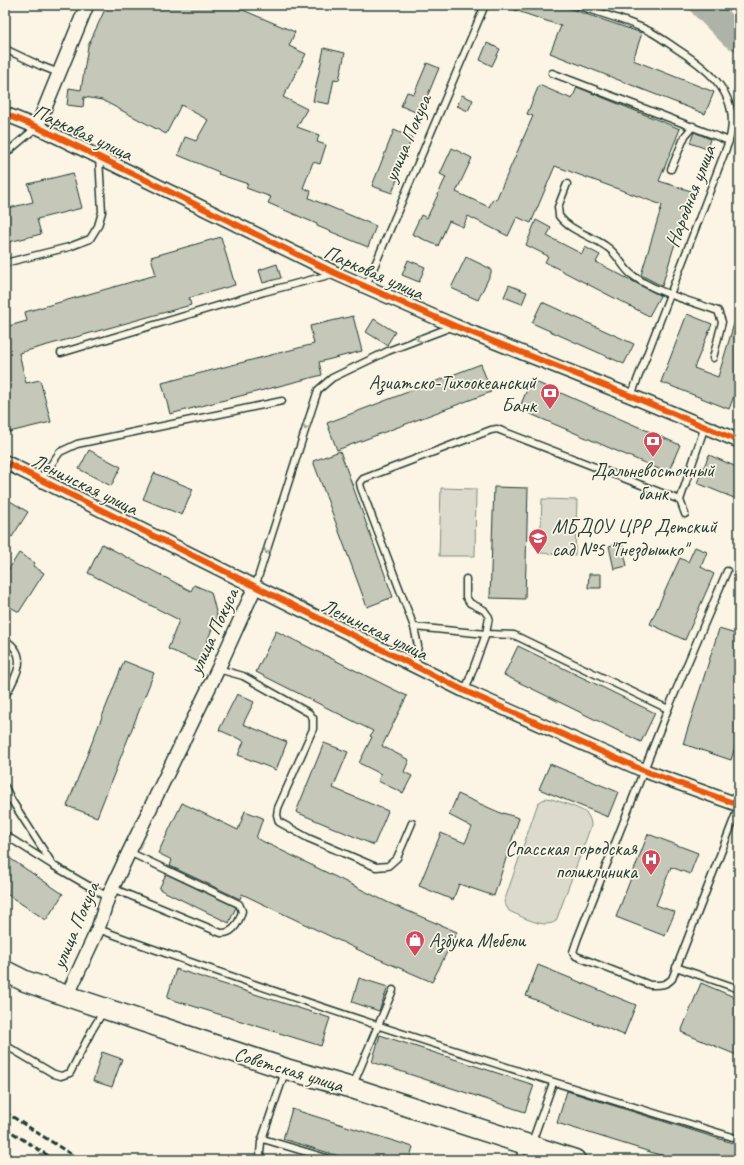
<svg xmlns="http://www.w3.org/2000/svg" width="744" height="1165" viewBox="0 0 744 1165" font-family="Caveat,sans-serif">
	<rect width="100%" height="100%" fill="#fcf5e5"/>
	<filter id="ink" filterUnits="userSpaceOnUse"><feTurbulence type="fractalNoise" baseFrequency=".025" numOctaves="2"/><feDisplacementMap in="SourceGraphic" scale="8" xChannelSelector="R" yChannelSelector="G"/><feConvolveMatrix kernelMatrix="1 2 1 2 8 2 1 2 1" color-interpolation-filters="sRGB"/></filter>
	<g filter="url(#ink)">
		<g fill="#dcdacc" stroke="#7e8c80">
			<path d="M441,488L476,489L475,556H439Z"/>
			<path d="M542,499L577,500L575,555L540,553Z"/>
			<path d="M547,798C554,799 583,809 587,814C590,818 591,822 591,826L556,921C544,930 521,916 509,911L504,902L538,803L541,801Z"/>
		</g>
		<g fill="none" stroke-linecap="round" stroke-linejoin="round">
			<path stroke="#aeb3a7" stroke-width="27" d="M703,5L733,35L739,38"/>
		</g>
		<g fill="#c5c7b9" stroke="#1f3d34">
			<path d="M107,5H231L295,32L289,46L306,54L283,97L307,109L297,127L319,135L317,142L326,145L320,164L313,162L303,188L311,191L309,198L376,226L368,247L317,226V224L268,203L271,197L246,188L248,184L218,174L219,172L178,155L185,137L196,141L208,120L181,105L166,134L102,100L84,97L83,107L67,105L69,88L81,90L88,46Z"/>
			<path d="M506,5H559L642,33L633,60L714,92L705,114L550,53L561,26L506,7Z"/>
			<path d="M487,43L500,49L492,66L480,60Z"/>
			<path d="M324,48L345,53L339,80L334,79L329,104L313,101Z"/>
			<path d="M427,63L439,68L420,114L401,106L407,92L414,94Z"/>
			<path d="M539,85L572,99L577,87L680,129L659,181L691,191L662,286L641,275L662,205L555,166L531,223L517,217L508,236L468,216L463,227L449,221L438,246L412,234L421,215L427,218L446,177L440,174L452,148L472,158L456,192L489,207L493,199L496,200L533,116L527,114Z"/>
			<path d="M462,95L473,100L468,111L457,106Z"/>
			<path d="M394,130L412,138L396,177H398L392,193L372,186Z"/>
			<path d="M694,132L710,139L707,149L690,143Z"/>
			<path d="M73,173L82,208L37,219L41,234L5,243V209L33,202L28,184Z"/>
			<path d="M536,220L551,228L547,236L582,254L585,247L600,255L596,262L659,295L660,296L649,316L545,262L548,256L526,245Z"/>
			<path d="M221,237L235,285L189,298L191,305L19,353L26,383L40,380L51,422L5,433V327L27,321L25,312L156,275L151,257Z"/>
			<path d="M466,257L491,269V273L478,300L451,288Z"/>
			<path d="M408,260L425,267L419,282L402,275Z"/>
			<path d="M277,264L281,278L263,283L259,270Z"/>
			<path d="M509,285L527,292L522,304L504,297Z"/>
			<path d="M542,302L634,344L624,364L532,323Z"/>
			<path d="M687,314L712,324L694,368L718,377L736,317L739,318V383L729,409L661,382Z"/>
			<path d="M353,316L362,351L319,362L322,375L170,414L162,383L314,344L310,326Z"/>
			<path d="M374,319L395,332L387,345L366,332Z"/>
			<path d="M481,364L491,392L337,450L327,423Z"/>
			<path d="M531,380L680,445L668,473L519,409Z"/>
			<path d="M89,450L121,467L111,486L79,469Z"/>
			<path d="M340,451L393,597L367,607L313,461Z"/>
			<path d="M709,455L739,468V500L697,483Z"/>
			<path d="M154,473L193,489L182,515L143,499Z"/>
			<path d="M494,487L528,488L525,599L490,598Z"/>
			<path d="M5,498L28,512L12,537L5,532Z"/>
			<path d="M622,543L627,566L614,569L609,546Z"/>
			<path d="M102,544L191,591L194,585L211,592L217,616L199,662L168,649L179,620L88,573Z"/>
			<path d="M695,547L707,552L701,567L714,574L685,640L650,624L680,558L688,562Z"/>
			<path d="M19,553L35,563L33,566L44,573L19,612L5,604V575Z"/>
			<path d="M589,574H601V588H588Z"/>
			<path d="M719,629L739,635V734L731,760L683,744Z"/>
			<path d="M276,631L407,696L382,746L409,760L404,772L412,776L403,793L378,781L381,774L359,763L372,737L370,736L373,731L256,672Z"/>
			<path d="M518,646L655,713L641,742L504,675Z"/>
			<path d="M124,661L154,673L97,817L67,806Z"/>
			<path d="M237,694L254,702L243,724L287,742L276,770L238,755L244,741L219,730Z"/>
			<path d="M324,743L348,752L333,788L388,811L374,845L296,812Z"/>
			<path d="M550,764L618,792L608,817L539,789Z"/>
			<path d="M458,794L503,814V813L519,818L494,896L459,884L453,900L419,886L441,833L465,843L472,827L449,815Z"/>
			<path d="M182,803L238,830L245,811L263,818L256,838L389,903L457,932L432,982L365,953L242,894L240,899L170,866L172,860L158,853Z"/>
			<path d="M648,834L698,853L690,874L671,867L656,905L675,912L665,936L616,917Z"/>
			<path d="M5,855L63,894L46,920L5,893Z"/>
			<path d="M166,874L236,907L229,923L159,889Z"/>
			<path d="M538,965L636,1005L624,1035L526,996Z"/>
			<path d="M176,969L330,1018L321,1046L167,998Z"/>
			<path d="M359,978L388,987L379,1011L352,1002Z"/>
			<path d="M701,983L739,999V1056L681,1032Z"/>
			<path d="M380,1035L534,1085L525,1112L372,1062Z"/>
			<path d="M102,1052L122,1059L112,1087L93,1081Z"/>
			<path d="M567,1091L739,1145V1160H676L557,1123Z"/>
			<path d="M292,1109L413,1147L409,1160H352L283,1139Z"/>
		</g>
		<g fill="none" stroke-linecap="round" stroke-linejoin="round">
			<g stroke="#1f3d34" stroke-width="9">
				<g id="service">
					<path d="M577,5C601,14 628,20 651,32C660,37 668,43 677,49C710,70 742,96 729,141"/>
					<path d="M5,49L41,66L59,73"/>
					<path d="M552,73L729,141L631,396"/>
					<path d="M5,154L37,127"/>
					<path d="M671,169L685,136L693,126"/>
					<path d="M567,184L558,207L559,216C571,232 591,235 607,247C618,254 623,268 631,274C653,292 691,301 718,311L722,322L713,358"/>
					<path d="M5,263L69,247L90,239L98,226L102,212L99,157"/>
					<path d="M366,286L485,5"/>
					<path d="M61,353L264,292L333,274"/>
					<path d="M40,480L60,452L77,444L282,401"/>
					<path d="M685,514L680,500L705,426"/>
					<path d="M727,571L668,709L577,940L573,952L576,956L650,985C659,985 665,986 672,979L739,806"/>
					<path d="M255,587L318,390L332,378L388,351L454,326"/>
					<path d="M414,627L486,634L514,635L668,709"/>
					<path d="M5,640C30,655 16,677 5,696"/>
					<path d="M414,666L418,646L414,627L361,488L360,483L363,479L491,430L497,429L680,500"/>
					<path d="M218,669L243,676L309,713L313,718V729L278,808L277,815L279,822L308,838L376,867L388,866L397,858L412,823"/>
					<path d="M465,691L486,634L489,617L484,610L470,603L466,597V579"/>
					<path d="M5,787L12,801L53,865"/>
					<path d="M5,835L54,866L108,897"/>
					<path d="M112,888L221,933C234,934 239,922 242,911L239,904L129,852"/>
					<path d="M98,929C309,1006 524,1074 739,1139"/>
					<path d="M676,967L739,989"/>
					<path d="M5,1045L54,1074L61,1076L70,1073L92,1030L103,1012"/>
					<path d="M353,1085L393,990"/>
					<path d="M263,1139L333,1160"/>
					<path d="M532,1142L553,1083"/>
					<path d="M262,1160L260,1154L261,1142L285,1072"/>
					<path d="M519,1160L523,1146"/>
				</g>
			</g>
			<g stroke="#1f3d34" stroke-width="16">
				<g id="minor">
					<path d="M5,114L37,127L99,157L335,273L455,326L631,396L739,441"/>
					<path d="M37,127L87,5"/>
					<path d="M5,462L465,691L645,771L739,805"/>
					<path d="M67,996L98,929L108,897L129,852L218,669L255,587"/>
				</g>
			</g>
			<g stroke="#1f3d34" stroke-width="23">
				<path id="primary" d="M5,971L25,981L67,996L286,1069L352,1088L575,1160"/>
			</g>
			<use href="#service" stroke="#fcf5e5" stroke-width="6"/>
			<use href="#minor" stroke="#fcf5e5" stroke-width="13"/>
			<use href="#primary" stroke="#fcf5e5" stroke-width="20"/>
			<g stroke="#1f3d34" stroke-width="3" stroke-dasharray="6 3" stroke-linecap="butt">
				<path d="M5,1112L80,1160"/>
				<path d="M5,1128L55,1160"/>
			</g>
			<g stroke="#fcf5e5" stroke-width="8">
				<g id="cycleway">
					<path d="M5,114L37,127L99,157L335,273L455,326L631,396L739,441"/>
					<path d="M5,462L465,691L645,771L739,805"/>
				</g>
			</g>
			<use href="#cycleway" stroke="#e8590c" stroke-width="6"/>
		</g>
		<defs><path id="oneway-chevron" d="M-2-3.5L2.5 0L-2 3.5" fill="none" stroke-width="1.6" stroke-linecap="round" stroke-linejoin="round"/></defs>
		<g stroke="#8e998c">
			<use href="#oneway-chevron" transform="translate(419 339) rotate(160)"/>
			<use href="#oneway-chevron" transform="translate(306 427) rotate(108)"/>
			<use href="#oneway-chevron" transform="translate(267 551) rotate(108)"/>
		</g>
	</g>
	<defs>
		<g id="bank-pin" transform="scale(1)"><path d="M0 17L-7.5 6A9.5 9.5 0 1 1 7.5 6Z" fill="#d1495b" stroke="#fcf5e5"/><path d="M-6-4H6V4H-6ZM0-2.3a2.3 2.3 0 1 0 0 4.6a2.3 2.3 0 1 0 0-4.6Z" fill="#fff"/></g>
		<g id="school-pin" transform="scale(1)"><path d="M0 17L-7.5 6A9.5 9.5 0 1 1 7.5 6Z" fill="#d1495b" stroke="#fcf5e5"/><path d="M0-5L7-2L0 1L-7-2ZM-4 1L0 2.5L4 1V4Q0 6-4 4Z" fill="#fff"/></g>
		<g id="hospital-pin" transform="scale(1)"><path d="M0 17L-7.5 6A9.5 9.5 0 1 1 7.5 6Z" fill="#d1495b" stroke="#fcf5e5"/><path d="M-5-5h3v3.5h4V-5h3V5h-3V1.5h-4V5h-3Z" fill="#fff"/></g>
		<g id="shop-pin" transform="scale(1)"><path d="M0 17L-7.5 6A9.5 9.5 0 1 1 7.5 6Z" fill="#d1495b" stroke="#fcf5e5"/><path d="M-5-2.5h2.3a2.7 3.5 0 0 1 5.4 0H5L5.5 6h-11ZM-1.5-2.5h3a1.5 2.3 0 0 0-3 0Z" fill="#fff"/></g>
	</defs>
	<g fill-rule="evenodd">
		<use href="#bank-pin" x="550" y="393"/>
		<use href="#bank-pin" x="653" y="441"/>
		<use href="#school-pin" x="538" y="538"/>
		<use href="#hospital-pin" x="651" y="859"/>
		<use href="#shop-pin" x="415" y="940"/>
	</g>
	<g text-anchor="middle" stroke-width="3.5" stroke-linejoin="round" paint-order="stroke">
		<g font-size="20" fill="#1f3d34" stroke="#fcf5e5">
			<text transform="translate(83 132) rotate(25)" y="7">Парковая улица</text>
			<text transform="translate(407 138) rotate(-67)" y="7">улица Покуса</text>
			<text transform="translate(690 196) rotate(-69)" y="7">Народная улица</text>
			<text transform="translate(374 272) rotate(24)" y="7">Парковая улица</text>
			<text transform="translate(85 484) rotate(26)" y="7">Ленинская улица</text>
			<text transform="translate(375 629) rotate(26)" y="7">Ленинская улица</text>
			<text transform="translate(213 631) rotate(-65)" y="7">улица Покуса</text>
			<text transform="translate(75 925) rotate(-67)" y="7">улица Покуса</text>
			<text transform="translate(289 1069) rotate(17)" y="7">Советская улица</text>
		</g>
		<g font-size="20" fill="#1f3d34" stroke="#fcf5e5" text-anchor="end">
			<text x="536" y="389">Азиатско-Тихоокеанский<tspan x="536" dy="23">Банк</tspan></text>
			<text x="653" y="477" text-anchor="middle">Дальневосточный<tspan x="653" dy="23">банк</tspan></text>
			<text x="552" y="533" text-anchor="start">МБДОУ ЦРР Детский<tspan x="552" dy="23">сад №5 "Гнездышко"</tspan></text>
			<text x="637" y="855">Спасская городская<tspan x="637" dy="23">поликлиника</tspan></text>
			<text x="429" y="947" text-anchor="start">Азбука Мебели</text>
		</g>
	</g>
	<rect width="744" height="1165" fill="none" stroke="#fcf5e5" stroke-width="20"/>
	<rect x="10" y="10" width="724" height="1145" fill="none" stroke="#1f3d34" stroke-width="1.5" filter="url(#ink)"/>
</svg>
